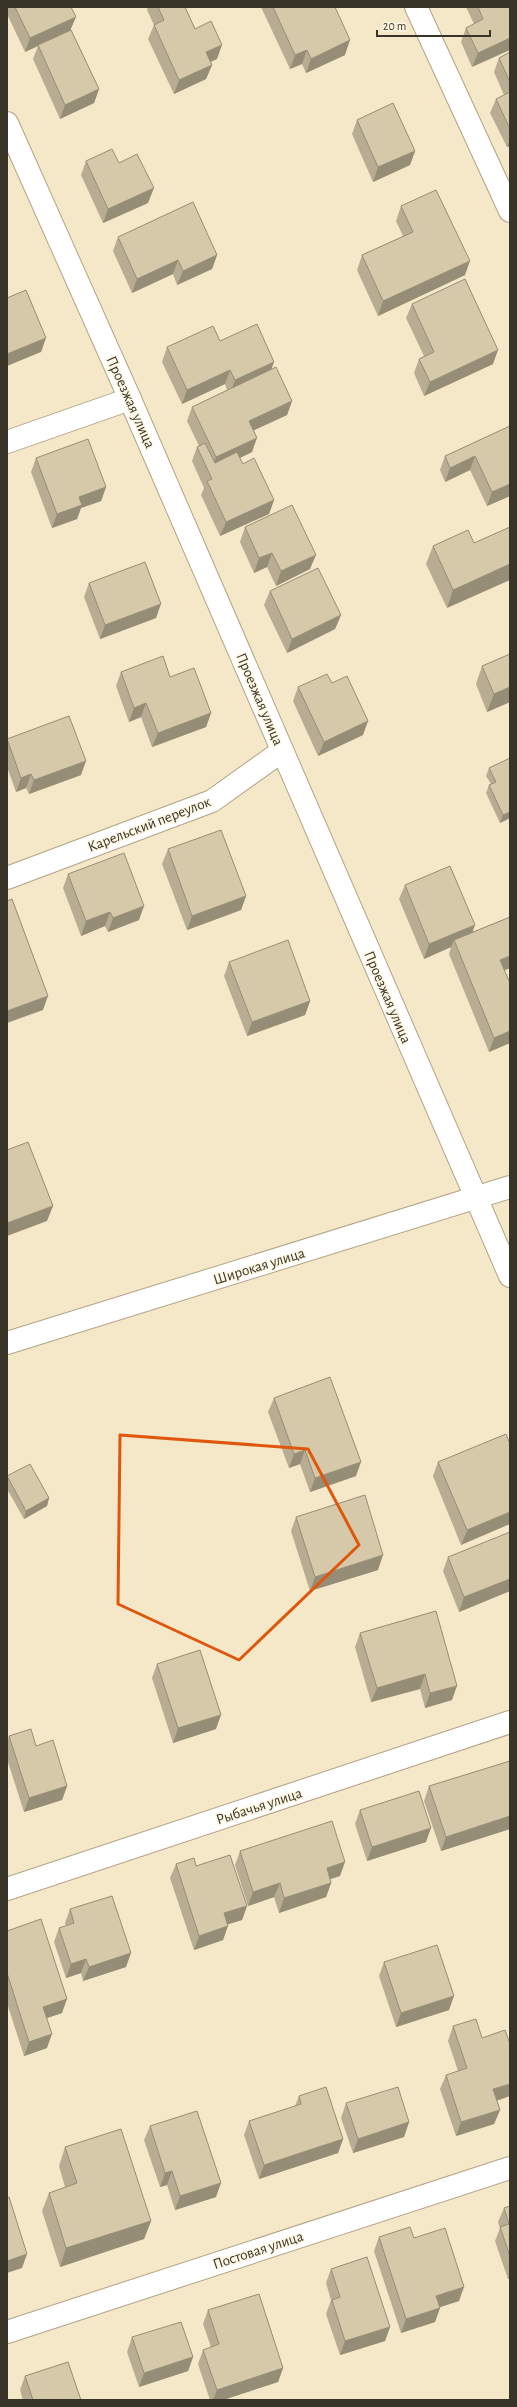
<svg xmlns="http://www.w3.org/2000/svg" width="517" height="2407" viewBox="0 0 517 2407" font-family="'Alegreya Sans',sans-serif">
	<rect width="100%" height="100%" fill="#f5e8c8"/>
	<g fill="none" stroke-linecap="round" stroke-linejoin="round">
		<g stroke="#b1a486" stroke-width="24">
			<g id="street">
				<path d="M416,7L510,211"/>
				<path d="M7,123L130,399L510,1276"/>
				<path d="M7,442L130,399"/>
				<path d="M7,878L212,801L282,751"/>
				<path d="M7,1343L510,1187"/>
				<path d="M7,1889L510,1722"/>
				<path d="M7,2332L510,2168"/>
			</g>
		</g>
		<use href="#street" stroke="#fff" stroke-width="22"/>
	</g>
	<g fill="#b8ad92">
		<path d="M7,7H71V30L99,89L94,103L60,119L33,59L38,46L25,52L7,14Z"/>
		<path d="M148,7H185L195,29L217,59L210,62L212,65L206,79L174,94L148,39L154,25L147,10Z"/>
		<path d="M261,7H335L345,55L306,73L302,64L290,69Z"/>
		<path d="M466,7H510L472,67L461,42L466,28L474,24Z"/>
		<path d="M510,52V146L507,147L490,113L496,99L504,95L494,72L499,58Z"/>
		<path d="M357,120L415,151L410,165L373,182L352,134Z"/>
		<path d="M86,161L119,163L148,203L103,223L81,175Z"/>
		<path d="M401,206L465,275L378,316L357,270L362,255L403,236L396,221Z"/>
		<path d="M118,237L217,255L212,269L177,285L173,274L132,293L113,251Z"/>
		<path d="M412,304L493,364L424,396L414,373L419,359L424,356L406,318Z"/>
		<path d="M220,341L274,362L271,369L292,401L287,415L254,430L252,452L240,458L243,464L274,500L269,514L220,536L201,495L204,488L192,461L197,447L199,446L187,421L192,407L227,390L225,384L182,404L162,362L167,347Z"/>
		<path d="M510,426V496L487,506L470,470L445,482L440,470L445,456Z"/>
		<path d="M36,458L106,487L101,501L81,508L77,519L52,528L31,472Z"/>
		<path d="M245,527L310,569L276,586L267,567L254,573L240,542Z"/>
		<path d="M474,543L447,608L426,564L433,546Z"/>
		<path d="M89,583L156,618L100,639L84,597Z"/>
		<path d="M270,591L341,615L335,629L287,653L264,605Z"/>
		<path d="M510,654V702L487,712L476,684L482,666Z"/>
		<path d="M121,672L170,677L211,713L206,727L152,747L141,717L129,722L116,686Z"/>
		<path d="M332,683L363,735L318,756L293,701L298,687Z"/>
		<path d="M7,739L81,775L29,794L26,788L16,792L7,767Z"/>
		<path d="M510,758V818L500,823L486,793L489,785L491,784L486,776L489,768Z"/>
		<path d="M168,849L246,896L241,910L187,930L162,864Z"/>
		<path d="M68,874L139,920L108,932L105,926L81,936L63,888Z"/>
		<path d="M405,885L472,932L510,917V968L505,970L510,1043L489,1052L449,954L451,947L424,959L399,899Z"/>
		<path d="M229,962L310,1001L305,1015L247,1036L224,976Z"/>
		<path d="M274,1398L356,1476L310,1492L300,1464L289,1468L268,1412Z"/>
		<path d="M506,1434L461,1545L433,1476L438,1462Z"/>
		<path d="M7,1476L49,1498L47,1506L24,1519L7,1489Z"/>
		<path d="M296,1517L378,1570L310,1591L291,1531Z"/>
		<path d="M510,1532V1591L459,1612L443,1571L448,1557Z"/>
		<path d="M436,1611L452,1700L425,1708L420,1689L371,1702L355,1647L360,1633Z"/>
		<path d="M157,1664L216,1729L173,1743L152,1678Z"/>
		<path d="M9,1736L36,1746L67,1786L62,1800L24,1812L7,1759V1743Z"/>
		<path d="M510,1761V1829L441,1851L424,1801L429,1786Z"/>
		<path d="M360,1810L426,1842L367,1861L355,1824Z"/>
		<path d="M240,1851L340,1876L330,1879L331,1883L326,1897L279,1913L274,1897L248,1906L235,1865Z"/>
		<path d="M176,1864L196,1866L247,1906L242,1920L228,1924L223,1940L194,1950L170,1878Z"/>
		<path d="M70,1909L126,1967L83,1981L81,1973L66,1978L54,1942L59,1928L66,1926L65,1923Z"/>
		<path d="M7,1931L62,2013L47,2018V2048L24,2056L7,2003Z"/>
		<path d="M384,1962L449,2010L396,2027L379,1976Z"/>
		<path d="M453,2026L497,2101L500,2110L494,2124L456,2136L440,2089L446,2075L458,2071L448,2041Z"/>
		<path d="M299,2096L343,2139L338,2153L259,2179L244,2135L249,2121L295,2106Z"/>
		<path d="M346,2103L409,2122L404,2137L353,2153L341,2118Z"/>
		<path d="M150,2126L216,2197L175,2210L167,2185L160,2187L144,2140Z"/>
		<path d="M65,2147L151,2221L144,2239L60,2267L42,2211L49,2193L65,2187L59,2166Z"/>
		<path d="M510,2206V2278L508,2279L495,2241L500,2228L498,2222L504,2208Z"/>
		<path d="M379,2237L414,2238L459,2301L440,2307L435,2322L401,2333L374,2251Z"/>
		<path d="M331,2269L390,2327L385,2341L340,2355L326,2314L331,2300L326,2283Z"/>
		<path d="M208,2310L283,2368L278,2382L223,2400H210L198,2364L203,2350L211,2347L203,2324Z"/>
		<path d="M132,2337L193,2357L188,2371L139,2387L127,2352Z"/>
		<path d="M25,2376L81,2400H23L20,2390Z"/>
	</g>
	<g fill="#968d77">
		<path d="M76,17L70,31L25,52L30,38Z"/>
		<path d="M510,38V50L472,67L478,53Z"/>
		<path d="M350,40L345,55L306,73L311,59Z"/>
		<path d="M222,45L217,59L201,66L206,52Z"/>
		<path d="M307,50L302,64L290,69L295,55Z"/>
		<path d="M212,65L206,79L174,94L179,80Z"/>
		<path d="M99,89L94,103L60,119L65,105Z"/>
		<path d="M510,139V146L507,147Z"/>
		<path d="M415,151L410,165L373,182L378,167Z"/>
		<path d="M154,188L148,203L103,223L108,209Z"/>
		<path d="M217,255L212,269L177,285L183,271Z"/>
		<path d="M178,260L173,274L132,293L137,279Z"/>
		<path d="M470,261L465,275L378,316L383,301Z"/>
		<path d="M46,338L41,352L7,366V354Z"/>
		<path d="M498,350L493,364L424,396L430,382Z"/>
		<path d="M274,362L269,376L230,394L235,380Z"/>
		<path d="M230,370L225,384L182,404L187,390Z"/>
		<path d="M292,401L287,415L244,435L249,421Z"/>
		<path d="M257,438L252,452L210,472L216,457Z"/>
		<path d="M475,456L470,470L445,482L450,468Z"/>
		<path d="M510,484V496L487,506L492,492Z"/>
		<path d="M106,487L101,501L81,508L77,519L52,528L57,514L79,497Z"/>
		<path d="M274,500L269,514L220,536L226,522Z"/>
		<path d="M272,553L267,567L254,573L259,558Z"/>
		<path d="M316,555L310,569L276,586L281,571Z"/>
		<path d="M510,564V580L447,608L453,590Z"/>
		<path d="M161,604L156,618L100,639L105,625Z"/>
		<path d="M341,615L335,629L287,653L292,639Z"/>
		<path d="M510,687V702L487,712L494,694Z"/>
		<path d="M146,703L141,717L129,722L134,708Z"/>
		<path d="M211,713L206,727L152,747L158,733Z"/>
		<path d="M368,721L363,735L318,756L324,742Z"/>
		<path d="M86,761L81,775L29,794L34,780Z"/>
		<path d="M31,774L26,788L16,792L21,778Z"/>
		<path d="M510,812V818L500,823L503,815Z"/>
		<path d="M246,896L241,910L187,930L192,916Z"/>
		<path d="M144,906L139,920L108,932L113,918Z"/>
		<path d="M110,912L105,926L81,936L86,921Z"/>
		<path d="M475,925L470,939L454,940L451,947L424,959L429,944Z"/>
		<path d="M510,956V968L495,974L500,960Z"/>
		<path d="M48,996L43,1010L7,1023V1011Z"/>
		<path d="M310,1001L305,1015L247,1036L252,1022Z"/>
		<path d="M510,1031V1043L489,1052L494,1038Z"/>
		<path d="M53,1206L47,1221L7,1236V1223Z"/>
		<path d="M305,1450L300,1464L289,1468L294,1454Z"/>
		<path d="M361,1462L356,1476L310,1492L315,1478Z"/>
		<path d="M49,1498L47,1506L24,1519L26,1511Z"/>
		<path d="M510,1512V1524L461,1545L467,1530Z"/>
		<path d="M383,1555L378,1570L310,1591L315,1577Z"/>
		<path d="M510,1579V1591L459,1612L464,1597Z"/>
		<path d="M425,1674L420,1689L371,1702L377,1688Z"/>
		<path d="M457,1686L452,1700L425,1708L430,1693Z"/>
		<path d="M221,1715L216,1729L173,1743L178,1728Z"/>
		<path d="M67,1786L62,1800L24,1812L29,1798Z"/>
		<path d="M510,1816V1829L441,1851L446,1837Z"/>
		<path d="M431,1828L426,1842L367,1861L372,1847Z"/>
		<path d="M345,1862L340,1876L321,1882L327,1868Z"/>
		<path d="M280,1883L274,1897L248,1906L253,1892Z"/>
		<path d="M331,1883L326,1897L279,1913L284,1898Z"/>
		<path d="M247,1906L242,1920L219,1927L224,1913Z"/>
		<path d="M228,1926L223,1940L194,1950L199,1936Z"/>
		<path d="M131,1953L126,1967L83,1981L89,1967Z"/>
		<path d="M86,1959L81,1973L66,1978L71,1964Z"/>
		<path d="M454,1996L449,2010L396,2027L401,2013Z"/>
		<path d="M67,1999L62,2013L38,2021L43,2007Z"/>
		<path d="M52,2034L47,2048L24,2056L29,2042Z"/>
		<path d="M510,2084V2096L488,2104L493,2089Z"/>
		<path d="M500,2110L494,2124L456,2136L461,2122Z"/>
		<path d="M409,2122L404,2137L353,2153L358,2139Z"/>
		<path d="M343,2139L338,2153L259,2179L264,2165Z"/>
		<path d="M172,2171L167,2185L160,2187L165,2173Z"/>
		<path d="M221,2183L216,2197L175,2210L180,2196Z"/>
		<path d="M151,2221L144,2239L60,2267L66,2248Z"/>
		<path d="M27,2254L22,2268L7,2273V2261Z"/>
		<path d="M510,2273V2278L508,2279Z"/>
		<path d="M464,2287L459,2301L431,2310L436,2296Z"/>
		<path d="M440,2308L435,2322L401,2333L406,2319Z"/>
		<path d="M390,2327L385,2341L340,2355L345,2341Z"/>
		<path d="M193,2357L188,2371L139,2387L144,2373Z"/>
		<path d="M283,2368L278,2382L223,2400H213L217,2390Z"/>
	</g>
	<g fill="#d6c9aa" stroke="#968d77">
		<path d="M15,7H71L76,17L30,38Z"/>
		<path d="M158,7H185L195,29L211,21L222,45L206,52L212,65L179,80L154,25L164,20Z"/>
		<path d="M273,7H335L350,40L311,59L307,50L295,55Z"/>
		<path d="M478,7H510V38L478,53L466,28L483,19Z"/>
		<path d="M71,30L99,89L65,105L38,45Z"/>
		<path d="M510,52V82L499,58Z"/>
		<path d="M510,92V129L496,99Z"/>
		<path d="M393,103L415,151L378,167L357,120Z"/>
		<path d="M112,149L119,163L137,154L154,188L108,209L86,161Z"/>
		<path d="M436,190L470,261L383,301L362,255L413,232L401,206Z"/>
		<path d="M193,202L217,255L183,271L178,260L137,279L118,237Z"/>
		<path d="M465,279L498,350L430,382L419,359L434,352L412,304Z"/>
		<path d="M26,290L46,338L7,354V298Z"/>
		<path d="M257,324L274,362L235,380L230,370L187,390L167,347L213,326L220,341Z"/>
		<path d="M276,367L292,401L249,421L257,438L216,457L192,407Z"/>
		<path d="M510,426V484L492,492L475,456L450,468L445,456Z"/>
		<path d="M88,439L106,487L79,497L82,505L57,514L36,458Z"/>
		<path d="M205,443L215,463L237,452L243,464L254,458L274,500L226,522L207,481L212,479L197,447Z"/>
		<path d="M292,505L316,555L281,571L272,553L259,558L245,527Z"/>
		<path d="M510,527V564L453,590L433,546L468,530L474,543Z"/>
		<path d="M145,562L161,604L105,625L89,583Z"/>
		<path d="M318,568L341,615L292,639L270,591Z"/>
		<path d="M510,654V687L494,694L482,666Z"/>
		<path d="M163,656L170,677L194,668L211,713L158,733L146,703L134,708L121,672Z"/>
		<path d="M327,674L332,683L347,676L368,721L324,742L298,687Z"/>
		<path d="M69,716L86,761L34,780L31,774L21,778L7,739Z"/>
		<path d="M510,758V812L503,815L489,785L496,782L489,768Z"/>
		<path d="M221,830L246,896L192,916L168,849Z"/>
		<path d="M124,853L144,906L113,918L110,912L86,921L68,874Z"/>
		<path d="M450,866L475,925L429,944L405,885Z"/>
		<path d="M12,899L48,996L7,1011V901Z"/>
		<path d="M510,917V956L500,960L510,983V1031L494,1038L454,940Z"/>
		<path d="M288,940L310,1001L252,1022L229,962Z"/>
		<path d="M28,1142L53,1206L7,1223V1150Z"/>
		<path d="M330,1377L361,1462L315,1478L305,1450L294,1454L274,1398Z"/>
		<path d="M506,1434L510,1444V1512L467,1530L438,1462Z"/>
		<path d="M30,1464L49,1498L26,1511L7,1476Z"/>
		<path d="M365,1495L383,1555L315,1577L296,1517Z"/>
		<path d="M510,1532V1579L464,1597L448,1557Z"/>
		<path d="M436,1611L457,1686L430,1693L425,1674L377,1688L360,1633Z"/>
		<path d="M200,1650L221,1715L178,1728L157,1664Z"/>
		<path d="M31,1729L36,1746L53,1740L67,1786L29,1798L9,1736Z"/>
		<path d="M510,1761V1816L446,1837L429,1786Z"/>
		<path d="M419,1791L431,1828L372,1847L360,1810Z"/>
		<path d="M332,1821L345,1862L327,1868L331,1883L284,1898L280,1883L253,1892L240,1851Z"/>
		<path d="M230,1855L247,1906L224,1913L228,1926L199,1936L176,1864L194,1858L196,1866Z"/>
		<path d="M112,1896L131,1953L89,1967L86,1959L71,1964L59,1928L74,1923L70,1909Z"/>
		<path d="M41,1919L67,1999L43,2007L52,2034L29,2042L7,1973V1931Z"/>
		<path d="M437,1945L454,1996L401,2013L384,1962Z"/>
		<path d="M476,2019L482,2038L505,2030L510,2044V2084L493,2089L500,2110L461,2122L446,2075L467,2068L453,2026Z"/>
		<path d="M326,2087L343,2139L264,2165L249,2121L301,2104L299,2096Z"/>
		<path d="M398,2087L409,2122L358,2139L346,2103Z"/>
		<path d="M197,2111L221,2183L180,2196L172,2171L165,2173L150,2126Z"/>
		<path d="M121,2129L151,2221L66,2248L49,2193L77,2183L65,2147Z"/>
		<path d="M9,2197L27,2254L7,2261V2198Z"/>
		<path d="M510,2206V2256L500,2227L509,2224L504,2208Z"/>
		<path d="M410,2227L414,2238L445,2228L464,2287L436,2296L440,2308L406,2319L379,2237Z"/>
		<path d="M367,2257L390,2327L345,2341L332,2300L340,2297L331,2269Z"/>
		<path d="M259,2294L283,2368L217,2390L203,2350L219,2344L208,2310Z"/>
		<path d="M181,2322L193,2357L144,2373L132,2337Z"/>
		<path d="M68,2362L81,2400H33L25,2376Z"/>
	</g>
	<path fill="none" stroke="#df570d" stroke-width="3" stroke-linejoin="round" d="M120,1435L308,1449L359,1545L239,1660L118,1604Z"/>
	<g text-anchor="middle" stroke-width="3" stroke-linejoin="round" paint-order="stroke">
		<g font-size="15" fill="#393428" stroke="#fdf6e2">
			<text transform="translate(131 402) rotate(66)" y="5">Проезжая улица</text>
			<text transform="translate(260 699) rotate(67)" y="5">Проезжая улица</text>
			<text transform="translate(149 824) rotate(-21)" y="5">Карельский переулок</text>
			<text transform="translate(388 997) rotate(67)" y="5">Проезжая улица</text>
			<text transform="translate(259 1266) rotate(-17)" y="5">Широкая улица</text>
			<text transform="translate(259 1806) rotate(-18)" y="5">Рыбачья улица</text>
			<text transform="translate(258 2250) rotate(-18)" y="5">Постовая улица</text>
		</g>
	</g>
	<rect width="517" height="2407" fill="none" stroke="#393428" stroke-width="16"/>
	<path d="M377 30v6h113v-6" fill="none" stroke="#393428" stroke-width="2"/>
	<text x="383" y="30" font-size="12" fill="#393428" stroke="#fdf6e2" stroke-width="3" paint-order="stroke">20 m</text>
</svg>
